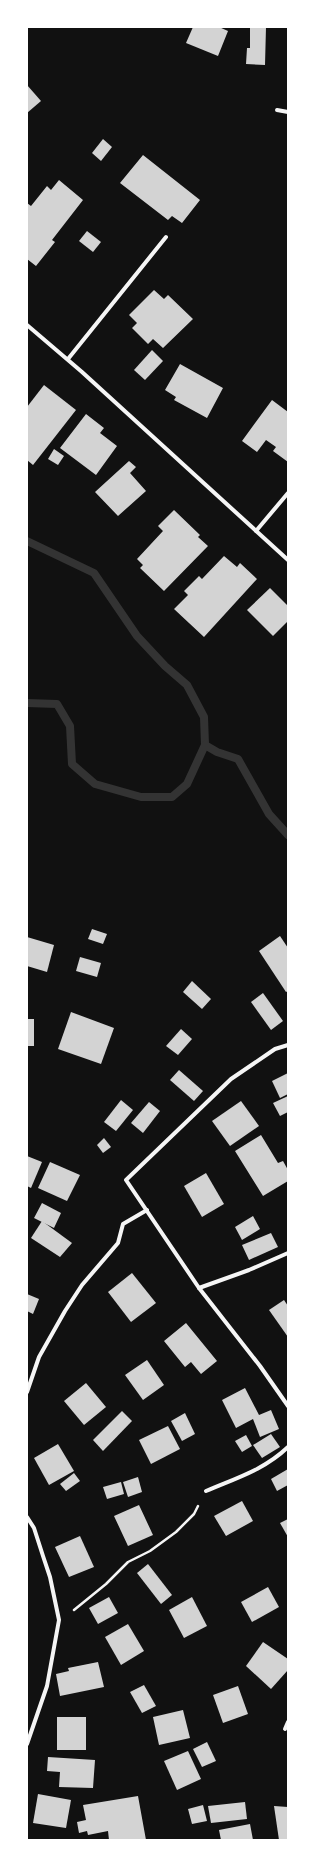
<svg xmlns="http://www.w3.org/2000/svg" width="315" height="1867" viewBox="0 0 315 1867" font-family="'Golos Text',sans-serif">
	<rect width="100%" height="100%" fill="#111"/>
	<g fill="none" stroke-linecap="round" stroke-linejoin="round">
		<g stroke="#333" stroke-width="8">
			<path d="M27,541L94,573L137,636L165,666L187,685L204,717L205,745"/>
			<path d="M27,703L57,704L70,726L72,764L95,784L141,797H172L187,784L205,745L217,752L238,759L269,814L288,835"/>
		</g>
	</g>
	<g fill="#d3d3d3">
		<path d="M193,27H219L228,31L218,56L186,43Z"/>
		<path d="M250,27H266L265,65L246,64L247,48H250Z"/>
		<path d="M27,85L41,101L27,113Z"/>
		<path d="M103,139L112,147L101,161L92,153Z"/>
		<path d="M143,155L200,200L182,223L172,216L168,220L120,183Z"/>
		<path d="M59,180L83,200L52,240L55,242L36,266L27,259V203L31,206L47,186L51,190Z"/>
		<path d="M87,231L101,242L93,252L79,241Z"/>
		<path d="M154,290L164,299L168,295L193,319L163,348L153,339L148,344L132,328L137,323L129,315Z"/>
		<path d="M152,350L163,361L145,380L134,370Z"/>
		<path d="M180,364L223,388L207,418L174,400L176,397L165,390Z"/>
		<path d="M44,385L76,410L33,465L27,460V407Z"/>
		<path d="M272,400L288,412V462L273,451L276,447L266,440L257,452L242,441Z"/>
		<path d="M86,414L104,428L100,433L117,446L96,475L60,448Z"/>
		<path d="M54,449L64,456L58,465L48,459Z"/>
		<path d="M129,461L136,467L130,473L146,491L118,516L95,492Z"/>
		<path d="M174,510L200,535L198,537L208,546L164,591L140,568L143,565L137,559L163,531L158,526Z"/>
		<path d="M224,556L237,567L240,563L257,579L204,637L174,609L188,595L184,591L199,576L202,579Z"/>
		<path d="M270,588L288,606V621L273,636L247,610Z"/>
		<path d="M92,929L107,934L103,944L88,939Z"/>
		<path d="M280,936L288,948V991L286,992L259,951Z"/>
		<path d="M27,937L54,945L47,972L27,966Z"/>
		<path d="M80,957L101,963L97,977L76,971Z"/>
		<path d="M192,981L211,999L202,1009L183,992Z"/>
		<path d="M263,993L283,1021L271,1030L251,1002Z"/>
		<path d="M71,1012L114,1028L101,1064L58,1049Z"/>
		<rect x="27" y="1019" width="7" height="27"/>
		<path d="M181,1029L192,1039L178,1055L166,1046Z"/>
		<path d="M179,1070L203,1091L194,1101L170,1080Z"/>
		<path d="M288,1073V1094L280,1098L272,1081Z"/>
		<path d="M288,1096V1112L280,1116L273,1103Z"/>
		<path d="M121,1100L133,1110L116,1131L104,1122Z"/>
		<path d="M241,1101L259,1126L230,1146L212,1121Z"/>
		<path d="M149,1102L160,1111L143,1133L131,1123Z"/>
		<path d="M261,1135L278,1163L283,1161L288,1170V1181L263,1196L235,1151Z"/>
		<path d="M104,1138L111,1147L103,1153L97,1145Z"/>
		<path d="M27,1156L42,1162L31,1188L27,1186Z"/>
		<path d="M50,1162L80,1175L67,1201L38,1188Z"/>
		<path d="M206,1173L224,1204L202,1217L184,1186Z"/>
		<path d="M42,1203L61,1213L54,1228L34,1218Z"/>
		<path d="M253,1216L260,1229L242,1240L235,1227Z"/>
		<path d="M42,1221L72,1243L60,1257L31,1238Z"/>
		<path d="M271,1233L278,1247L249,1260L242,1245Z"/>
		<path d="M132,1273L156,1303L131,1322L108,1292Z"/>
		<path d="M27,1294L39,1299L33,1314L27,1311Z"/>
		<path d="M284,1300L288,1306V1337L269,1310Z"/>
		<path d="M186,1323L217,1361L201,1374L191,1362L185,1367L164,1341Z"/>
		<path d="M147,1360L164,1385L143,1400L125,1375Z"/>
		<path d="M86,1383L106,1407L84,1425L64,1401Z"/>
		<path d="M245,1388L259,1415L271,1410L279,1429L260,1437L253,1419L236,1428L222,1400Z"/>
		<path d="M122,1411L132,1421L103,1451L93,1440Z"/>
		<path d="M185,1413L195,1434L182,1441L171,1421Z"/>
		<path d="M168,1426L180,1449L151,1464L139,1440Z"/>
		<path d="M271,1434L280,1447L262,1458L253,1445Z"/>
		<path d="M246,1435L252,1446L242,1452L235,1441Z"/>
		<path d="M58,1444L74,1471L49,1485L34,1458Z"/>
		<path d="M288,1469V1485L277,1491L271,1479Z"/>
		<path d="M74,1473L80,1481L66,1491L60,1484Z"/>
		<path d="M138,1477L142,1492L128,1497L123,1482Z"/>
		<path d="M121,1482L124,1494L107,1499L103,1487Z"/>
		<path d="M242,1501L253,1521L226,1536L214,1516Z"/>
		<path d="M139,1505L153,1535L128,1546L114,1516Z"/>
		<path d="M288,1519V1537L280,1523Z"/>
		<path d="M80,1536L94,1567L69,1577L55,1547Z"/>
		<path d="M148,1564L172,1595L161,1604L137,1573Z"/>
		<path d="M268,1587L279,1607L252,1622L241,1602Z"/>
		<path d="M109,1597L118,1613L98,1624L89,1608Z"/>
		<path d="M192,1597L207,1626L184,1638L169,1610Z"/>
		<path d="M128,1624L144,1651L121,1665L105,1637Z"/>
		<path d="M263,1642L288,1659V1670L271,1689L246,1666Z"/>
		<path d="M98,1662L104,1687L60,1696L56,1674L69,1671L68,1668Z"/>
		<path d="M144,1685L156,1706L142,1713L130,1692Z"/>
		<path d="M238,1686L248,1714L223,1723L213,1695Z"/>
		<path d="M183,1710L190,1738L159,1745L153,1717Z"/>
		<rect x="57" y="1717" width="29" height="33"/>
		<path d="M207,1742L216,1761L202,1767L193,1749Z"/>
		<path d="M188,1751L201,1779L177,1790L164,1761Z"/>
		<path d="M48,1757L95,1760L93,1788L59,1787L60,1772L47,1771Z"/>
		<path d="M38,1794L71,1800L66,1828L33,1823Z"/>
		<path d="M138,1796L146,1840H109L108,1831L88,1835L87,1831L79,1833L77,1822L86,1820L83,1805Z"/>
		<path d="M245,1802L247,1819L211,1823L208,1806Z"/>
		<path d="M203,1805L207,1821L192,1824L188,1809Z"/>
		<path d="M274,1806L288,1807V1840H279Z"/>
		<path d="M250,1824L253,1840H221L219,1830Z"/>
	</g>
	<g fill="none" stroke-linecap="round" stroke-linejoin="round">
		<path stroke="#f5f5f5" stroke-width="2.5" d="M74,1610L106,1584L128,1562L150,1551L176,1532L194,1514L198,1506"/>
		<g stroke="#f5f5f5" stroke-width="4">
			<path d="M277,110L288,112"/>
			<path d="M27,325L82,372L288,560"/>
			<path d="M68,359L166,237"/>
			<path d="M256,531L288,493"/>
			<path d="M288,1045L275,1049L231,1079L126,1180L199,1288L260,1366L288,1406"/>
			<path d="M199,1288L249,1270L288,1253"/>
			<path d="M27,1392L39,1357L65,1311L82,1285L118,1243L123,1224L147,1210"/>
			<path d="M206,1491C236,1478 264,1470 288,1447"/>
			<path d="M27,1517L34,1528L43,1556L50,1577L59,1620L47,1686L27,1744"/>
			<path d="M285,1729L288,1722"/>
		</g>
	</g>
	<rect width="315" height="1867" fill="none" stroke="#ffffff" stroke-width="56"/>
</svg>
